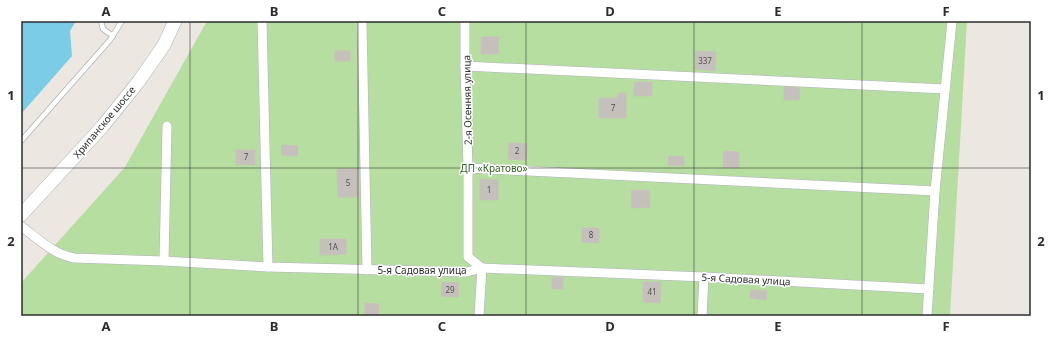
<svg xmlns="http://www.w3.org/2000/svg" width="1052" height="337" viewBox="0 0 1052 337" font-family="'Noto Sans',sans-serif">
	<rect width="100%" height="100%" fill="#ece7e0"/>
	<path fill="#b7dea1" d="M207,21H967L950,316H21V283L125,167Z"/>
	<path fill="#7bcce6" d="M21,21H76L70,31L72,56L21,114Z"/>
	<g fill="#c5c0bc" stroke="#c8c2b9">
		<path d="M481,37H499L498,54H481Z"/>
		<rect x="335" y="51" width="15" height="10"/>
		<path d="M696,51L716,52L715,71L695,69Z"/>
		<rect x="634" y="82" width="18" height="14"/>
		<path d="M784,87L800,88L799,100H784Z"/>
		<path d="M619,93H626V118H599V98H617Z"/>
		<path d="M509,143L527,144L526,160L508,159Z"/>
		<path d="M282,145L298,146L297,156L281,155Z"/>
		<path d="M236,150H255V165L236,164Z"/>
		<path d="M724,151L739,152V168L723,167Z"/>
		<path d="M669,156L684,157V166L668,165Z"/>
		<path d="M337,169H358V197H338Z"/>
		<path d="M480,179L498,180V200H480Z"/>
		<path d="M649,190L650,207L632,208L631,191Z"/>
		<path d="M582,228H599V243L582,242Z"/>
		<path d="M320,239H346V254L320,255Z"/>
		<rect x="552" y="277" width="11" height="12"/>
		<path d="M442,282L459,283L458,297L441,296Z"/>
		<path d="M643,282H661L660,303L643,302Z"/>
		<path d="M751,290L767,291L766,300L750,298Z"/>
		<path d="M365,303L379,304L378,316H365Z"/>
	</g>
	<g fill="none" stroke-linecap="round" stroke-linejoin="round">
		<g stroke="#b0b2bb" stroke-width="6">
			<g id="service">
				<path d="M101,21L103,29L113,36"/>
				<path d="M21,141L110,40L122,21"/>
			</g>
		</g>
		<g stroke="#b0b2bb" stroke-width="10">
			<g id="minor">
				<path d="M262,21L268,267"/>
				<path d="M362,21L367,270"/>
				<path d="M465,21V66L468,168V257L482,268L479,316"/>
				<path d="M465,66L945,89"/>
				<path d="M468,168L935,191"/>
				<path d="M21,226C38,239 53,254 74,258L164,261L268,267L467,272L482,268L704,277L929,289"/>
				<path d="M164,261L167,126"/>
				<path d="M702,316L704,277"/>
				<path d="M927,316L935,191L952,21"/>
			</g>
		</g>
		<g stroke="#b0b2bb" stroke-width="14">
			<path id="secondary" d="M21,215L102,127L139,81L164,45L175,21"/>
		</g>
		<use href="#service" stroke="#fff" stroke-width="4.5"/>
		<use href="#minor" stroke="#fff" stroke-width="9"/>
		<use href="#secondary" stroke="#fff" stroke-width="13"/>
	</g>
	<path fill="none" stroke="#2c2c2c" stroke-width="1" stroke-opacity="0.55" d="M190,21V316M358,21V316M526,21V316M694,21V316M862,21V316M21,168H1031"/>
	<g text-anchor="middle" stroke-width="3" stroke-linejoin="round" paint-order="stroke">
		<g font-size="8" fill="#525150">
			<text x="705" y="64">337</text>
			<text x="613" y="111">7</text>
			<text x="517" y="154">2</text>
			<text x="246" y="160">7</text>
			<text x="348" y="186">5</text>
			<text x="489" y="193">1</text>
			<text x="591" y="238">8</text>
			<text x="333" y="250">1А</text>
			<text x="450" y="293">29</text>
			<text x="652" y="295">41</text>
		</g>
		<g font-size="10" fill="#2c2c2c" stroke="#fff">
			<text transform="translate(467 100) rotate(-91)" y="4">2-я Осенняя улица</text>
			<text transform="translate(104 122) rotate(-50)" y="4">Хрипанское шоссе</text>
			<text x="422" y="274">5-я Садовая улица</text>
			<text transform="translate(746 279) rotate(3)" y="4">5-я Садовая улица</text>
		</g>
		<g font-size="10" fill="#316421" stroke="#fff">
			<text x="494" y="172">ДП «Кратово»</text>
		</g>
	</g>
	<rect width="1052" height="337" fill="none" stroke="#ffffff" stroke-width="44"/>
	<rect x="22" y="22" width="1008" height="293" fill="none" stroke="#2c2c2c" stroke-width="1.5"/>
	<g font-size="13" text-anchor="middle" font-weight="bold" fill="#2c2c2c">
		<text x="106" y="16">A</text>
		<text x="274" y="16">B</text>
		<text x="442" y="16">C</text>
		<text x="610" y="16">D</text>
		<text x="778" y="16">E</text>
		<text x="946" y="16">F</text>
		<text x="11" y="100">1</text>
		<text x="1041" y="100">1</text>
		<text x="11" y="246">2</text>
		<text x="1041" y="246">2</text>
		<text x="106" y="331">A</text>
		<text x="274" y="331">B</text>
		<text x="442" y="331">C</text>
		<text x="610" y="331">D</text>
		<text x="778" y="331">E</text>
		<text x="946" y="331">F</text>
	</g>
</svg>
